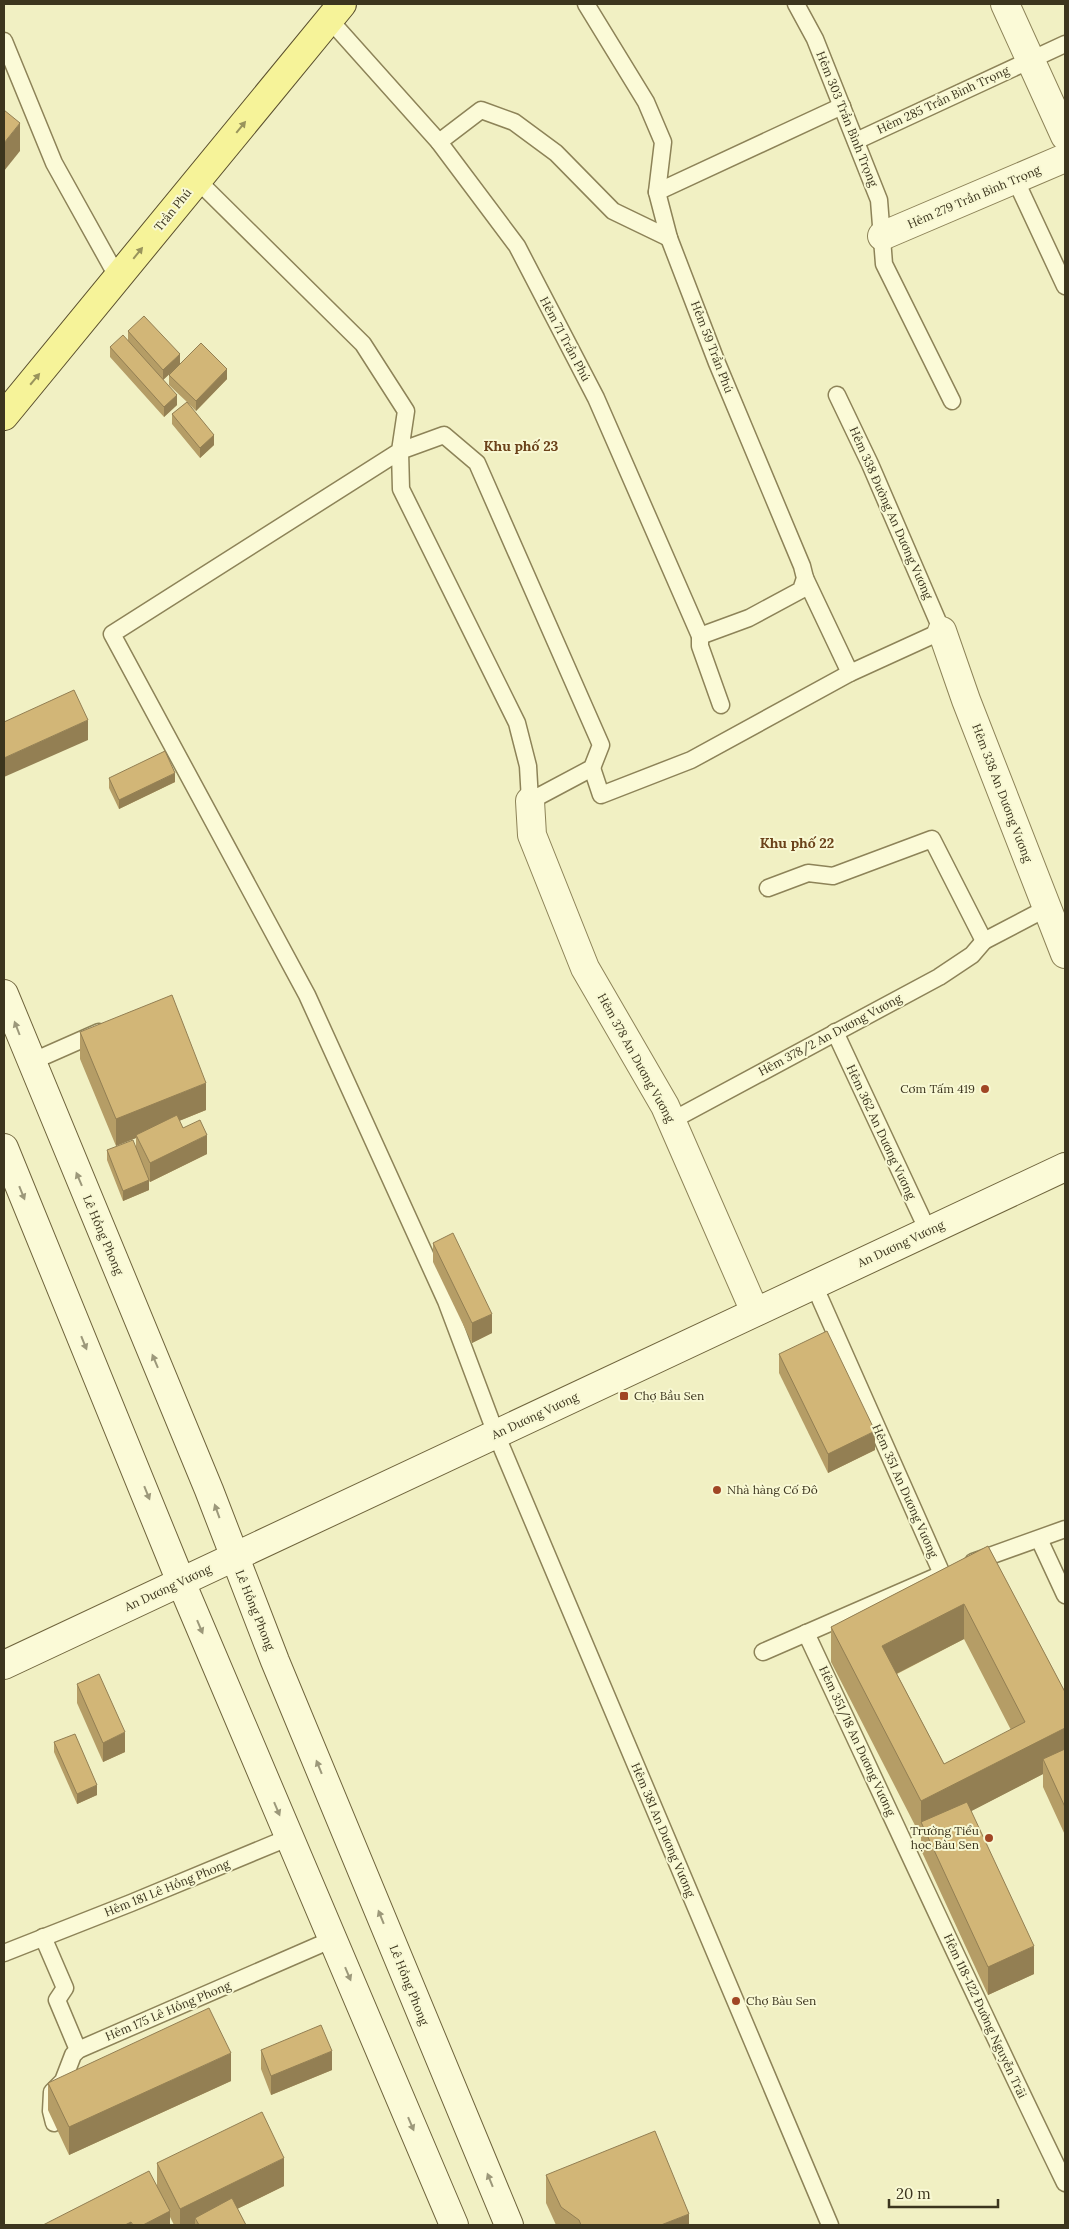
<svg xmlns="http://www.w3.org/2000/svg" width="1069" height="2229" viewBox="0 0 1069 2229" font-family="Lora,serif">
	<rect width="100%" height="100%" fill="#f1f0c3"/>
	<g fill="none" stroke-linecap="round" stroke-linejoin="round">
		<g stroke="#8d8358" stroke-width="19">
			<g id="service">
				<path d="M586,4L646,102L663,142L657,192L669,238L717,363L802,566L805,578L801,590L749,618L700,636"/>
				<path d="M796,4L815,39L879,200L884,264L952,401"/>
				<path d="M329,19L439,142L517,246L596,398L700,636V646L721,705"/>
				<path d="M4,41L54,163L118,278"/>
				<path d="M856,141L1065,44"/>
				<path d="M439,142L481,110L514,122L556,153L613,211L669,238"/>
				<path d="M1015,179L1065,286"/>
				<path d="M197,180L363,344L406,411L400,451L401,489L517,723L528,766L530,801L592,768L601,745L477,463L444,435L400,451L112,634L307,995L446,1301L496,1434L830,2225"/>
				<path d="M657,192L842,106"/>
				<path d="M805,578L850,673"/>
				<path d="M592,768L601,795L691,760L850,673L942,631L870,464L837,395"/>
				<path d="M768,888L808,873L833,876L932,839L984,941L1047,908"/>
				<path d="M835,1032L928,1231"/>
				<path d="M31,1062L99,1032"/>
				<path d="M671,1121L939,977L972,955L984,941"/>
				<path d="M1039,1539L1065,1595"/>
				<path d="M973,1562L1065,1529"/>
				<path d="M806,1633C892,1816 976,2001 1065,2183"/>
				<path d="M763,1652L942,1574L814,1285"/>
				<path d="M43,1937L65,1988L57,2000L78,2050"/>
				<path d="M4,1953L131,1903L290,1837"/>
				<path d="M54,2123L51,2111L52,2092L63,2081L73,2055L78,2050L333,1939"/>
			</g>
		</g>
		<g stroke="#8d8358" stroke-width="30">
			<g id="minor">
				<path d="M1005,4L1065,136"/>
				<path d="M882,236L1065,158"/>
				<path d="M942,631L966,700L1065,954"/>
				<path d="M530,801L532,835L585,968L665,1106L755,1312"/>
			</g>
		</g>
		<g stroke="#6f643c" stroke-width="30">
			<g id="secondary">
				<path d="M4,994L209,1490L275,1661L509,2225"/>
				<path d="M4,1148L181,1582L454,2225"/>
				<path d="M4,1665L1065,1167"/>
			</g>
		</g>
		<g stroke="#5a4f2d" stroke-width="30">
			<path id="primary" d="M4,416L342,4"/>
		</g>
		<use href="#service" stroke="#fbfad7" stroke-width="16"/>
		<use href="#minor" stroke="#fbfad7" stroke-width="28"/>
		<use href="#secondary" stroke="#fbfad7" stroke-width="28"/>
		<use href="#primary" stroke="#f6f399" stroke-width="28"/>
	</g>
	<g fill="#b59d66" fill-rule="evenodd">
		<path d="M128,331L180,364L227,379L196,411L188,403L214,445L200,458L172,424V414L187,402L169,385V375L175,369L163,380L177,405L164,417L110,357V347L128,340Z"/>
		<path d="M109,778L175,782L119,809L109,788Z"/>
		<path d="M80,1032L206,1110L179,1121L183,1128L207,1154L150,1182L149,1181V1190L123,1201L107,1160V1150L136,1148V1138L116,1146L80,1059Z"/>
		<path d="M433,1243L492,1333L472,1343L433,1262Z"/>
		<path d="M779,1354L875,1450L828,1473L779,1373Z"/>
		<path d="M988,1546L1065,1692V1835L1043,1787V1774L971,1811L1034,1974L988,1995L921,1850V1837L831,1662V1627ZM964,1639L1011,1730L944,1764L897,1674Z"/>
		<path d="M77,1684L125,1752L103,1762L77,1703Z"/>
		<path d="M54,1742L97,1795L77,1804L54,1752Z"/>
		<path d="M261,2050L332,2070L271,2095L261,2069Z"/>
		<path d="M231,2081L69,2155L48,2110V2083Z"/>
		<path d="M157,2163L284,2186L237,2209L246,2225H174L170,2217V2225H43L157,2187Z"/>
		<path d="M546,2175L689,2225H556L546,2203Z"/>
	</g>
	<g fill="#937f53">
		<path d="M20,123V151L4,171V143Z"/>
		<path d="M180,354V364L163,380V370Z"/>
		<path d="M227,369V379L196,411V401Z"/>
		<path d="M177,395V405L164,417V407Z"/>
		<path d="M214,435V445L200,458V448Z"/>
		<path d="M88,720V740L4,777V758Z"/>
		<path d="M175,773V782L119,809V800Z"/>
		<path d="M206,1083V1110L137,1138L136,1135V1138L116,1146V1119Z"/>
		<path d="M207,1135V1154L150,1182V1163Z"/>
		<path d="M149,1180V1190L123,1201V1191Z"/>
		<path d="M492,1314V1333L472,1343V1323Z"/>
		<path d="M875,1431V1450L828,1473V1454Z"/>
		<path d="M964,1604V1639L882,1681V1646Z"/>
		<path d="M1065,1728V1763L1043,1759V1774L927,1834L921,1822V1837V1801Z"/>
		<path d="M125,1732V1752L103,1762V1743Z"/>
		<path d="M97,1785V1795L77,1804V1794Z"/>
		<path d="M1034,1946V1974L988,1995V1967Z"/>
		<path d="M332,2051V2070L271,2095V2076Z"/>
		<path d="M231,2053V2081L69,2155V2127Z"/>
		<path d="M284,2158V2186L204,2225L195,2218V2225H180V2209Z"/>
		<path d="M170,2211V2225H143Z"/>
		<path d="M689,2214V2225H661Z"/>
		<path d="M131,2222V2225H125Z"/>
	</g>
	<g fill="#d2b677" stroke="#937f53" fill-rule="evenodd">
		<path d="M4,110L20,123L4,143Z"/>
		<path d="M144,316L180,354L163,370L128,331Z"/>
		<path d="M123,335L177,395L164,407L110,347Z"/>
		<path d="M201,343L227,369L196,401L169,375Z"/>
		<path d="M187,402L214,435L200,448L172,414Z"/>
		<path d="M74,690L88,720L4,758V722Z"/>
		<path d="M165,751L175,773L119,800L109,778Z"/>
		<path d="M172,995L206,1083L116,1119L80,1032Z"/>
		<path d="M177,1115L183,1128L200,1120L207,1135L150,1163L136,1135Z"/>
		<path d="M133,1140L149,1180L123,1191L107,1150Z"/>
		<path d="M453,1233L492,1314L472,1323L433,1243Z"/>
		<path d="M827,1331L875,1431L828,1454L779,1354Z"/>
		<path d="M988,1546L1065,1692V1728L921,1801L831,1627ZM964,1604L1025,1722L944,1764L882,1646Z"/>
		<path d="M99,1674L125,1732L103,1743L77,1684Z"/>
		<path d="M75,1734L97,1785L77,1794L54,1742Z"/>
		<path d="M1065,1749V1807L1043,1759Z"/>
		<path d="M967,1802L1034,1946L988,1967L921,1822Z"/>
		<path d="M209,2008L231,2053L69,2127L48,2083Z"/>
		<path d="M321,2025L332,2051L271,2076L261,2050Z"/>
		<path d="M262,2112L284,2158L180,2209L157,2163Z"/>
		<path d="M655,2131L689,2214L661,2225H581L579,2220L561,2207L546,2175Z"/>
		<path d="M149,2171L170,2211L143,2225H133L131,2222L125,2225H43Z"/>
		<path d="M232,2198L246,2225H199L195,2218Z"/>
	</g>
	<defs><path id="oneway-solid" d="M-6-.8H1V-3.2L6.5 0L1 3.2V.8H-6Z" transform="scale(1.25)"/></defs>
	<g fill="#99945c">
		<use href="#oneway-solid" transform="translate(241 127) rotate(-51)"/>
		<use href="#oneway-solid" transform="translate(138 253) rotate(-51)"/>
		<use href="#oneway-solid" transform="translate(35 379) rotate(-50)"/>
	</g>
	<g fill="#9c987a">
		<use href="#oneway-solid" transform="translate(17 1028) rotate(-111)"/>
		<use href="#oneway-solid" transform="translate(79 1179) rotate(-113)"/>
		<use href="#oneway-solid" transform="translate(22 1193) rotate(68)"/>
		<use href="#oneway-solid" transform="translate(84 1343) rotate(68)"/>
		<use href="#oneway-solid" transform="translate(155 1361) rotate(-113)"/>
		<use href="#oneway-solid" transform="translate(147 1493) rotate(68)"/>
		<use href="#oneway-solid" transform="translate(217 1511) rotate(-110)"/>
		<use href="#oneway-solid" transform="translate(200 1627) rotate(67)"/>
		<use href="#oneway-solid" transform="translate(319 1767) rotate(-112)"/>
		<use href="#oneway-solid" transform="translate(277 1809) rotate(67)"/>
		<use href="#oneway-solid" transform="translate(381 1917) rotate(-112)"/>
		<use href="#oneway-solid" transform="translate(348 1974) rotate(67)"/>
		<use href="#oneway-solid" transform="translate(411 2124) rotate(67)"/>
		<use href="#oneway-solid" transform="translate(490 2180) rotate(-112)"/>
	</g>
	<g fill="#a04624" stroke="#f8f8d3" stroke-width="2">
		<circle cx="985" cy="1089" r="5"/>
		<rect x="619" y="1391" width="10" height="10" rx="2.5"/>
		<circle cx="717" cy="1490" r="5"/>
		<circle cx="989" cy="1838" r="5"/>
		<circle cx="736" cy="2001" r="5"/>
	</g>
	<g text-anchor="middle" stroke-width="4" stroke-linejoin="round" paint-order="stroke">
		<g font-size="12" fill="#3c351e" stroke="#f8f8d3">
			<text transform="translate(943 100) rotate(-25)" y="4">Hẻm 285 Trần Bình Trọng</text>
			<text transform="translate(847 119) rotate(68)" y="4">Hẻm 303 Trần Bình Trọng</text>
			<text transform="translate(974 197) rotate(-23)" y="4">Hẻm 279 Trần Bình Trọng</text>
			<text transform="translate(173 210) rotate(-51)" y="4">Trần Phú</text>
			<text transform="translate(565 339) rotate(62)" y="4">Hẻm 71 Trần Phú</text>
			<text transform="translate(712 347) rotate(69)" y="4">Hẻm 59 Trần Phú</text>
			<text transform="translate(891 513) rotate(66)" y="4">Hẻm 338 Đường An Dương Vương</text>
			<text transform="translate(1002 793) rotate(69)" y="4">Hẻm 338 An Dương Vương</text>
			<text transform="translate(830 1035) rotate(-28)" y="4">Hẻm 378/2 An Dương Vương</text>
			<text transform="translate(636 1058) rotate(61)" y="4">Hẻm 378 An Dương Vương</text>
			<text transform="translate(881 1132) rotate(65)" y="4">Hẻm 362 An Dương Vương</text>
			<text transform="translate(103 1235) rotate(67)" y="4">Lê Hồng Phong</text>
			<text transform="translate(901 1244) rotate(-25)" y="4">An Dương Vương</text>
			<text transform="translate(535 1416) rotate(-25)" y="4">An Dương Vương</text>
			<text transform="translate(905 1491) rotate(66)" y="4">Hẻm 351 An Dương Vương</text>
			<text transform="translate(168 1588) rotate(-25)" y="4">An Dương Vương</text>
			<text transform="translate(255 1610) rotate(68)" y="4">Lê Hồng Phong</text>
			<text transform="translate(857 1741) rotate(65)" y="4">Hẻm 351/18 An Dương Vương</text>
			<text transform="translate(663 1830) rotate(67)" y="4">Hẻm 381 An Dương Vương</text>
			<text transform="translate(167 1888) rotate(-22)" y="4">Hẻm 181 Lê Hồng Phong</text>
			<text transform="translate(409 1985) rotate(68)" y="4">Lê Hồng Phong</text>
			<text transform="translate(168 2011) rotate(-23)" y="4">Hẻm 175 Lê Hồng Phong</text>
			<text transform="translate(985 2016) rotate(65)" y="4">Hẻm 118-122 Đường Nguyễn Trãi</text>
		</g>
		<g font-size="12" fill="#3c351e" stroke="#f8f8d3" text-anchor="start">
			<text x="975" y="1093" text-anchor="end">Cơm Tấm 419</text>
			<text x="634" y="1400">Chợ Bầu Sen</text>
			<text x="727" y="1494">Nhà hàng Cố Đô</text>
			<text x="979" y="1835" text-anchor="end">Trường Tiểu<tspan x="979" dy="14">học Bàu Sen</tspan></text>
			<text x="746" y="2005">Chợ Bàu Sen</text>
		</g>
		<g font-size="14" font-weight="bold" fill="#6b421a" stroke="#f8f8d3">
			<text x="521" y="451">Khu phố 23</text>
			<text x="797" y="848">Khu phố 22</text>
		</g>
	</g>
	<rect width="1069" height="2229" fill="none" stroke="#3c351e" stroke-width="10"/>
	<path d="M889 2199v8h109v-8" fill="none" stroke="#3c351e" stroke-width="2.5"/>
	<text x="896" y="2199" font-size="15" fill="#3c351e" stroke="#f8f8d3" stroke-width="4" paint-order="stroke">20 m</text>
</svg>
